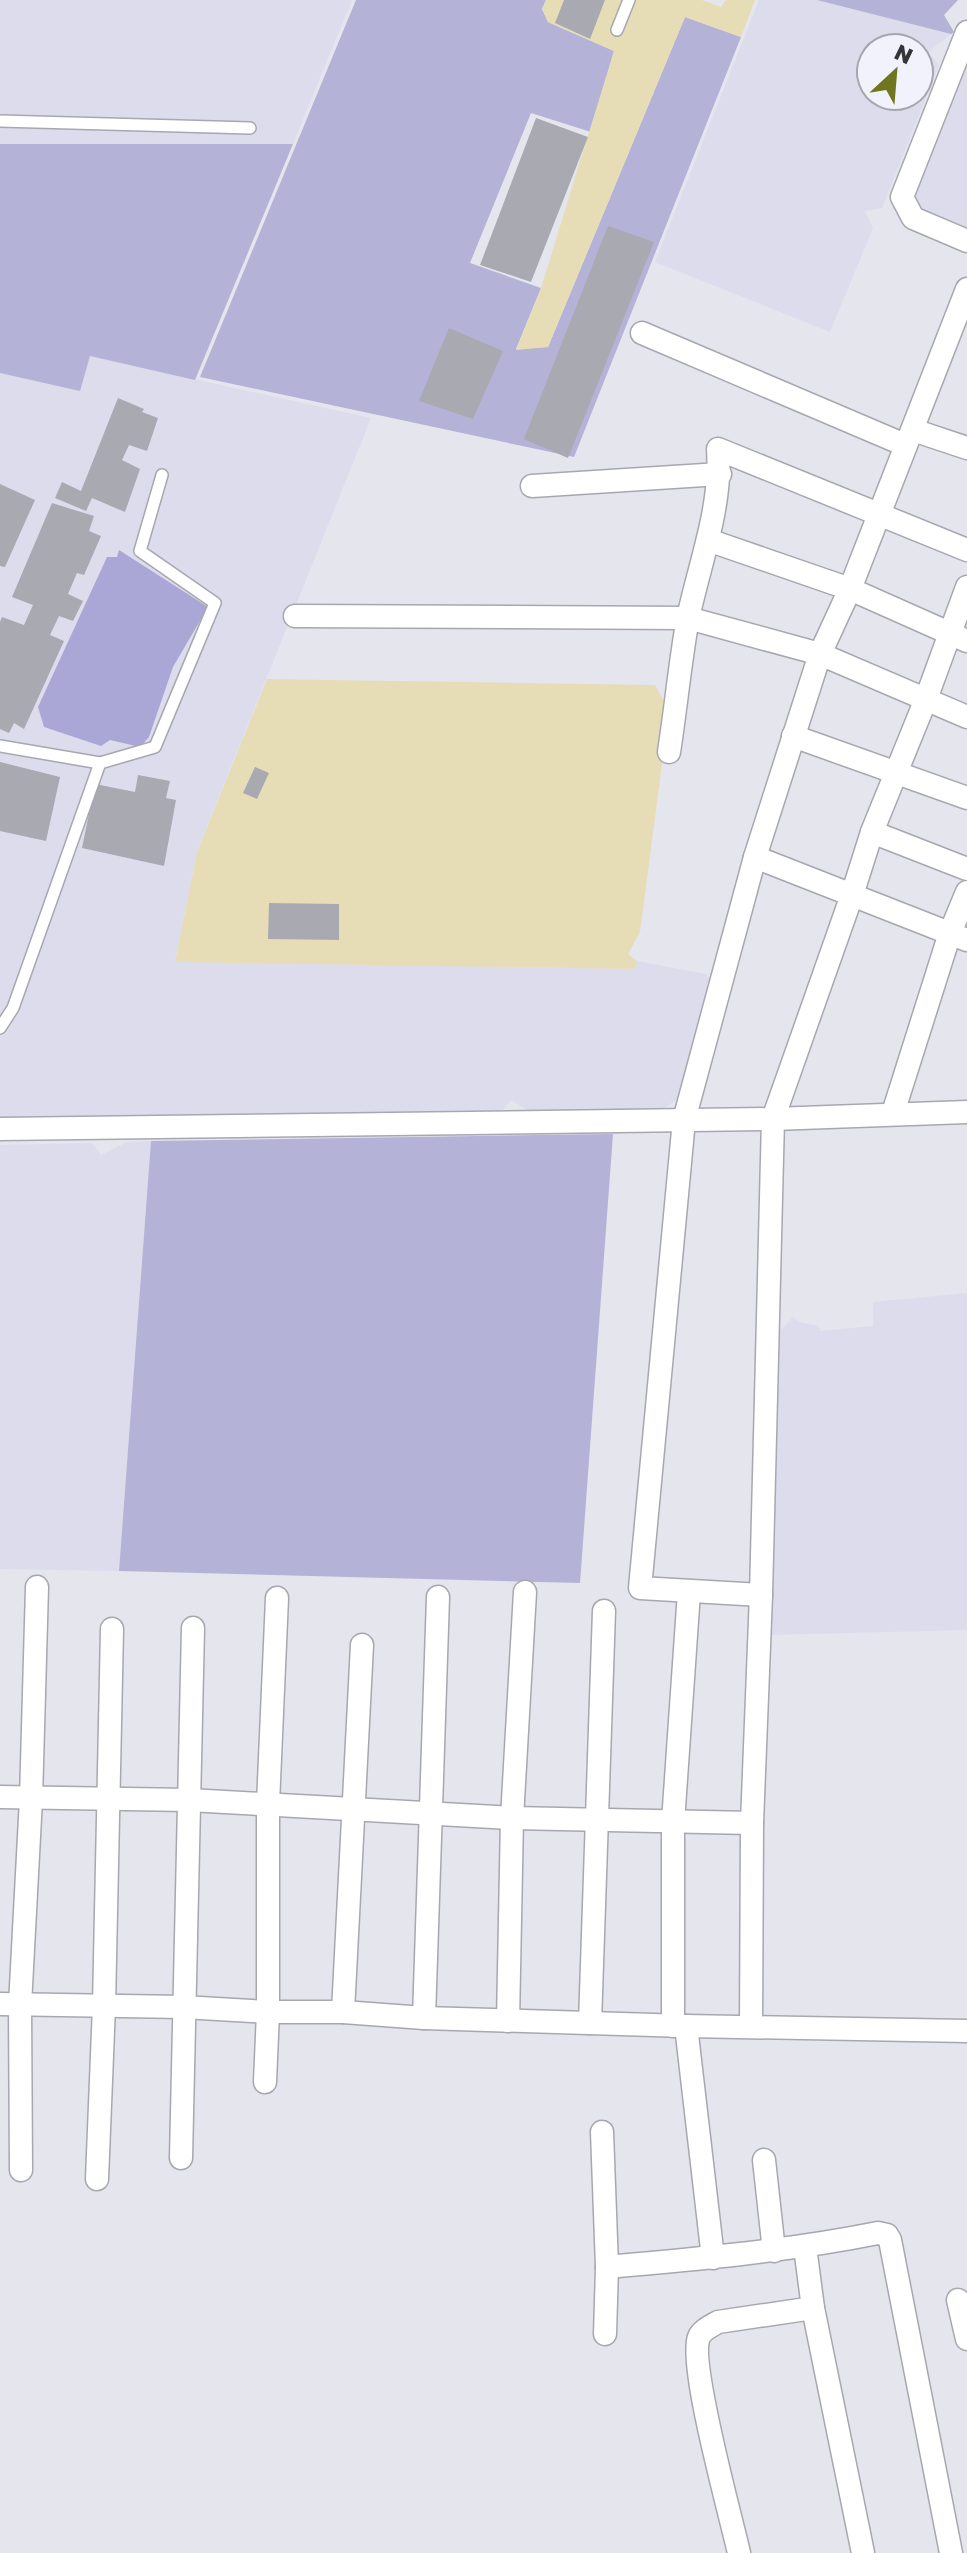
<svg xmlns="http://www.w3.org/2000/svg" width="967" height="2553" viewBox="0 0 967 2553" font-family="'Golos Text',sans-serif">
	<rect width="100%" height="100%" fill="#e5e5ee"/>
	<g fill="#dcdced" fill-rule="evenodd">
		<path d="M0,0H352L293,144H0Z"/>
		<path d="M759,0H817L951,34L928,52L939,65L882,208L865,211L873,228L830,332L655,262ZM871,48H919V96H871Z"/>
		<path d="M967,53V231L923,215L912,200Z"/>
		<path d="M90,356L371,418L197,851L175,961L634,969L637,961L706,974L714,983L679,1098L664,1108L528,1111L511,1100L502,1111L0,1119V373L79,390Z"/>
		<path d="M151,1141L119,1571L0,1569V1145L92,1143L101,1155L127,1142Z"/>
		<path d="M967,1293V1630L766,1635L780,1331L793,1317L799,1322L819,1326L820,1331L873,1326V1302Z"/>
	</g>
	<g fill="#b4b2d6">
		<path d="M356,0H546L542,9L548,22L614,51L591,132L531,113L470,263L541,288L516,349L548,347L685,17L741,37L574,457L200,377Z"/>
		<path d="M817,0H958L944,15L954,32L951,34Z"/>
		<path d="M0,144H293L195,380L90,356L80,391L0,373Z"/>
		<path d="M613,1134L580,1583L119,1571L151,1141Z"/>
	</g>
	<path fill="#aaa7d6" d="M119,550L208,607L173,667L149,737L140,747L110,740L101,746L44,727L38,707L107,557H117Z"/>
	<g fill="#e6ddb7">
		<path d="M546,0H702L721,7L726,0H755L741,37L685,17L548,347L516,350L541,288L614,51L548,22L542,9Z"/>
		<path d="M267,679L655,685L669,711L640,932L628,954L637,961L634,969L175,962L197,852Z"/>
	</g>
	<g fill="#a9a9b2">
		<path d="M564,0H605L590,39L555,23Z"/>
		<path d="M536,118L588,137L531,282L480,265Z"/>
		<path d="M608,226L654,242L568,458L524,439Z"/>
		<path d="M449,328L503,351L473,419L419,401Z"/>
		<path d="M118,398L144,409L142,412L158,418L147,451L129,445L122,460L140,469L125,512L92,498L86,511L55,498L62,482L81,491Z"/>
		<path d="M0,484L35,500L5,567L0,566Z"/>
		<path d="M52,503L94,516L89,531L101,536L84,575L77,573L68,594L83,601L73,621L59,616L50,635L64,641L24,729L14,723L9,733L0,729V622L2,617L24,625L33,605L12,597Z"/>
		<path d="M0,762L60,777L46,841L0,831Z"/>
		<path d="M255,767L269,773L257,799L243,793Z"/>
		<path d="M138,775L170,781L166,798L176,800L164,866L82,848L95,784L135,792Z"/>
		<path d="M269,903L339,904V940L268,939Z"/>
	</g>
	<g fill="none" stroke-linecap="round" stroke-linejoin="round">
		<g stroke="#a7a7b0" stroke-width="14">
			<g id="lane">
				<path d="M617,30L629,0"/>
				<path d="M0,121L250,128"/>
				<path d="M0,746L100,763L155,747L215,603L140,551L162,475"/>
				<path d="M0,1028L13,1008L100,763"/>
			</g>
		</g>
		<g stroke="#a7a7b0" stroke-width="25">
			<g id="street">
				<path d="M967,32L902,197L913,218L967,241"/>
				<path d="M642,333L905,445"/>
				<path d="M913,430L967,448"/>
				<path d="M532,486L720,474"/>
				<path d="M708,540L850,589L967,641"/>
				<path d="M295,616L688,618L820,654L967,717"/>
				<path d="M793,736L967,798"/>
				<path d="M669,752C676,707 680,662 688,618C700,562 722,507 718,449L967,550"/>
				<path d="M872,832L967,869"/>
				<path d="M755,857L967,940"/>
				<path d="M893,1113L950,933L967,892"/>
				<path d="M0,1129L773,1119L967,1112"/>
				<path d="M761,1595L640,1588L684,1120L755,857L820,654L850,589L967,289"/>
				<path d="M0,1797L189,1800L512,1818L752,1823"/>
				<path d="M0,2004L183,2007L268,2012H343L424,2018L686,2026L967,2031"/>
				<path d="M343,2012L362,1645"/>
				<path d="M424,2018L438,1597"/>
				<path d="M508,2021L512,1818L525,1592"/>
				<path d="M590,2023L604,1611"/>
				<path d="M673,2026V1822L689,1592"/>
				<path d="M686,2026L713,2258"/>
				<path d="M751,2026L752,1823L761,1595L773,1119L852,895L872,832L926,699L967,587"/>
				<path d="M265,2082L268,2012V1804L277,1598"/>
				<path d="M602,2132L607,2267L605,2334"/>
				<path d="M181,2158L193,1628"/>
				<path d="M764,2160L774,2251"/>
				<path d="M21,2170L20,2005L31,1799L37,1587"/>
				<path d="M97,2179L104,2006L112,1629"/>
				<path d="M805,2247L813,2308L863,2553"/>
				<path d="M607,2267C698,2259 788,2251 878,2233L887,2235L890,2240L951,2553"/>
				<path d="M958,2300L967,2339"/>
				<path d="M739,2553C731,2517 688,2363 699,2337C702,2330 711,2326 718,2322L813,2308"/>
			</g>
		</g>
		<use href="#lane" stroke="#fff" stroke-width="11"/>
		<use href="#street" stroke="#fff" stroke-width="22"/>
	</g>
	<g transform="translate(895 72) rotate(26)"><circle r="38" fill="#f2f2fc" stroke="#a6a6ae" stroke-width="2"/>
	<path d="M0-6L14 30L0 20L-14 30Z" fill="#70761f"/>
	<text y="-12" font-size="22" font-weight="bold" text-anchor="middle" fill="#353539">N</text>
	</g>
</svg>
